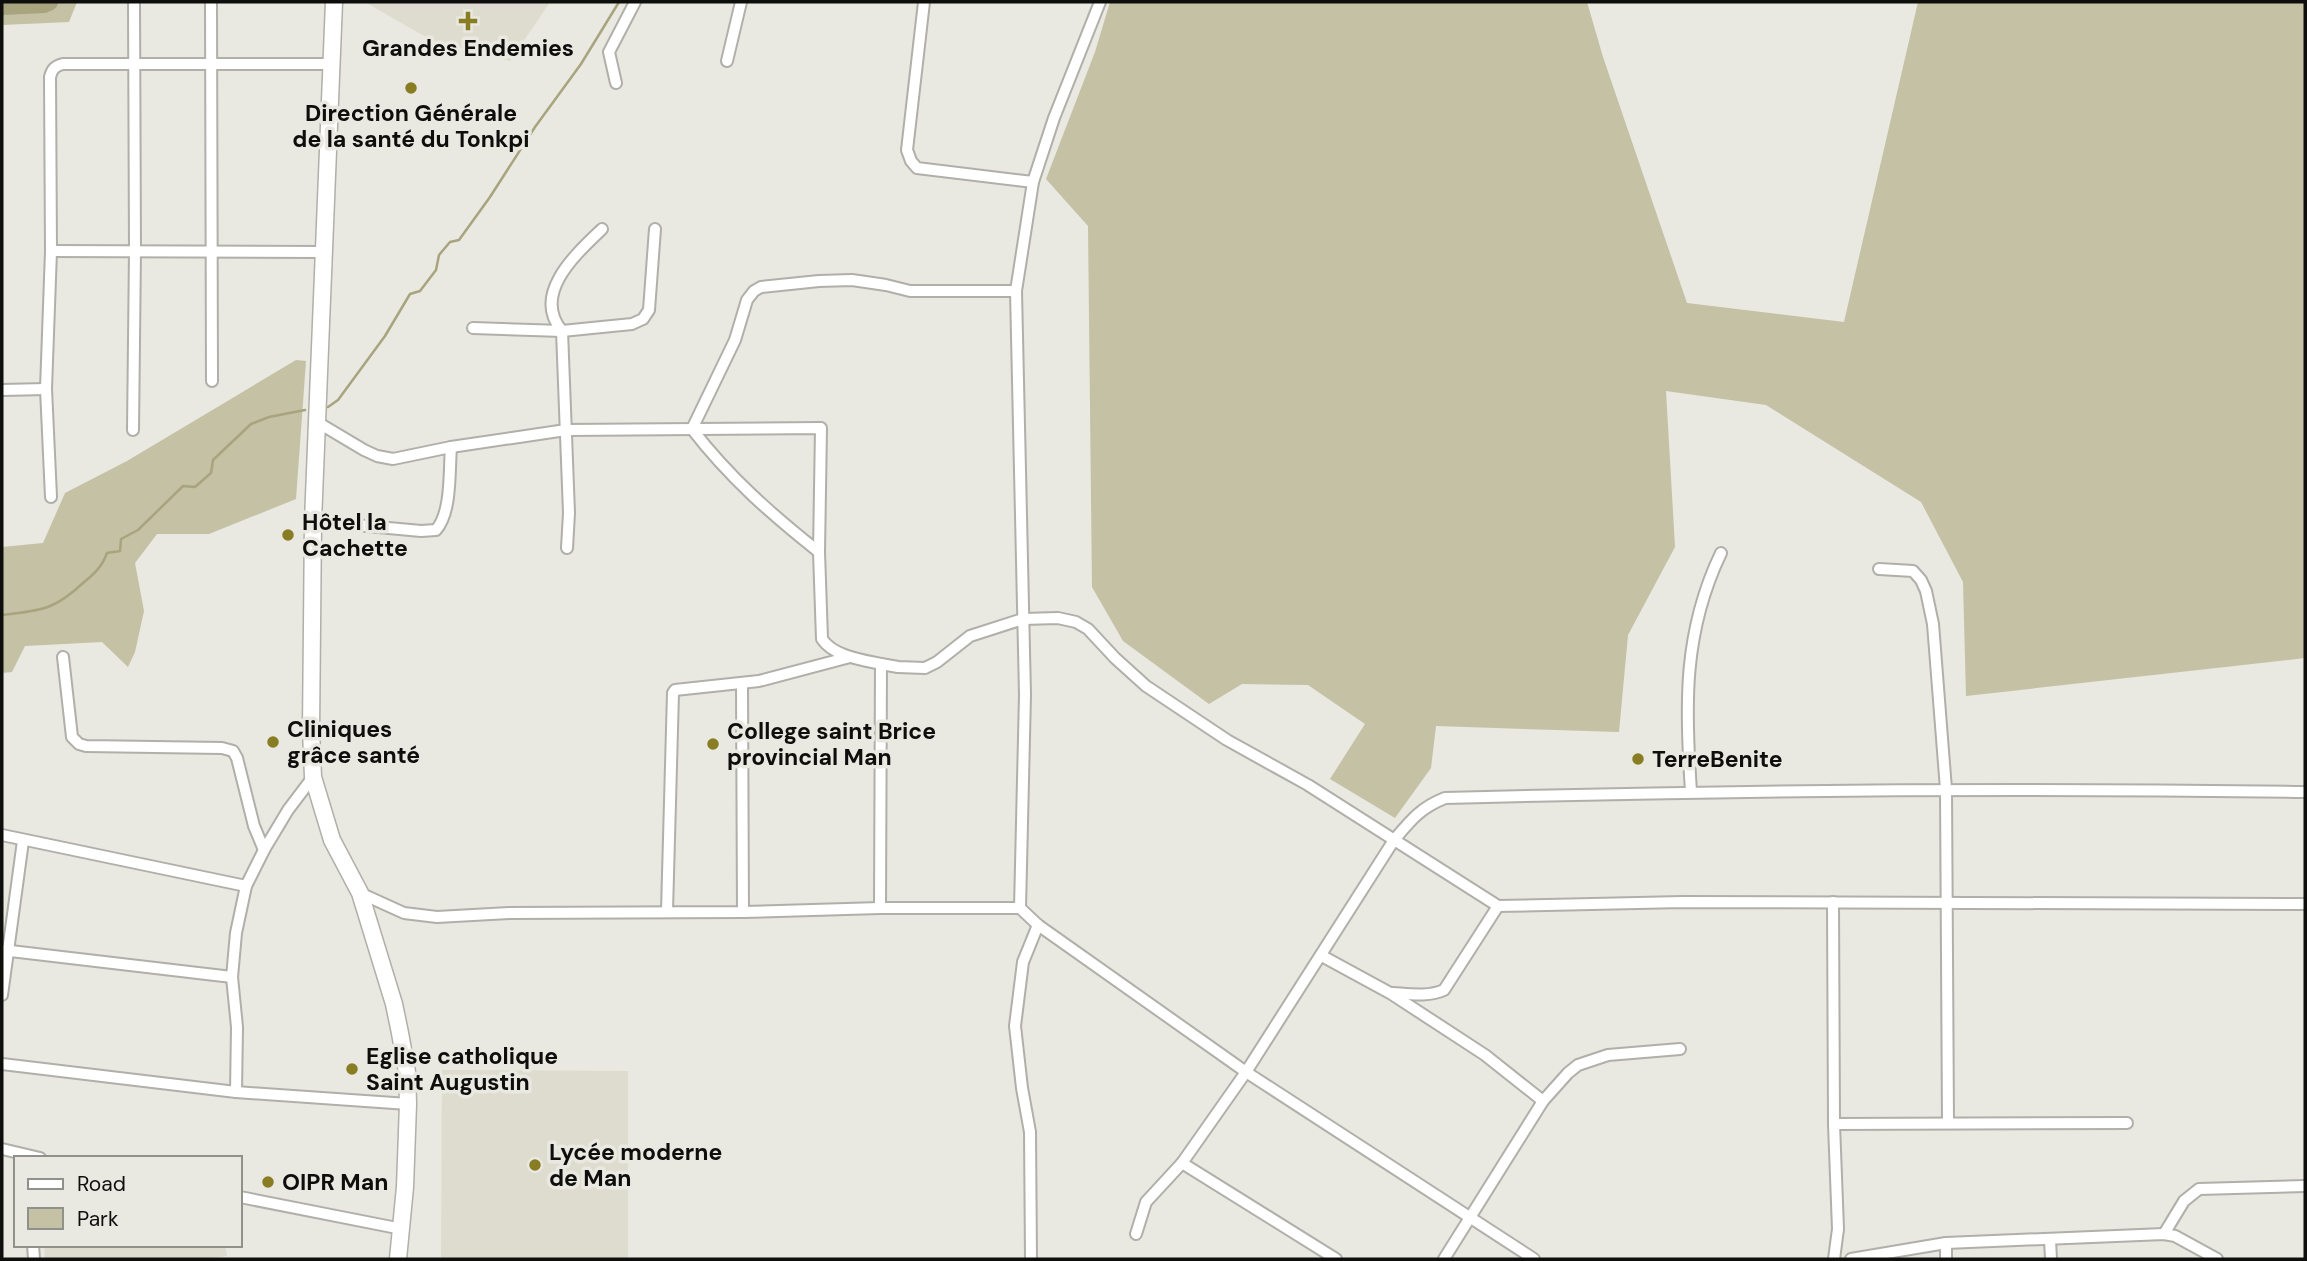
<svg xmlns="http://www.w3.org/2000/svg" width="2307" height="1261" viewBox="0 0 2307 1261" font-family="'DM Sans',sans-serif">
	<rect width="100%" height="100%" fill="#e9e8e1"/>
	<g fill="#dedcce">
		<path d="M365,2H550L510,61L431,40Z"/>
		<path d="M442,1070L628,1071V1259H441Z"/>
		<path d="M44,1245H225L227,1256L202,1259H45Z"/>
	</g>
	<g fill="#c4c1a4">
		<path d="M2,2H77L69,22L2,25Z"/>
		<path d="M1110,2H1587L1603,57L1687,303L1844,322L1918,2H2305V658L1966,696L1963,582L1921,502L1766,405L1666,391L1675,547L1628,635L1619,732L1436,726L1431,768L1395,818L1330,779L1365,724L1308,685L1242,684L1209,704L1123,641L1092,587L1088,226L1046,179L1095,52Z"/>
		<path d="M296,360L306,361L296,499L209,534H157L135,563L144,611L135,652L128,667L102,642L25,646L12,672L2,673V547L43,543L65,493L127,461Z"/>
	</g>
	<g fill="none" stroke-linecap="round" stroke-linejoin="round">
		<g stroke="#a8a47e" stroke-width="2.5">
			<path d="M328,407L338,400L385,336L410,294L420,291L436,270L439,255L450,242L459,240L490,197L535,127L581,64L619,2"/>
			<path d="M2,615C41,610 53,611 83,583C94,574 102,567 107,553L120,551L121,539L138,530L183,486L195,487L211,473L213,460L251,424L269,417L305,410"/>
		</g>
		<path stroke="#a8a47e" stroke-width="18" d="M2,6L44,4L49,2"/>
		<g stroke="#b0afa9" stroke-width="14">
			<g id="street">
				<path d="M211,2L212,381"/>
				<path d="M924,2L907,150L911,161L917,168L1033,182"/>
				<path d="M727,61L741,2"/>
				<path d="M616,83L609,52L635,2"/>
				<path d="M51,251L324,252"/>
				<path d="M473,328L562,331L632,324L643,319L649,310L655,229"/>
				<path d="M2,390L46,389"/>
				<path d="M317,422L364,450L377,456L393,459L451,447L566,430L821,428L819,552L822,639C833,656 862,660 881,664L880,908"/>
				<path d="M133,430L135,251L134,2"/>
				<path d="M51,497L46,389L51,251L50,77C52,69 55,66 63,64H333"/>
				<path d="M313,521L421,531L436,530C452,512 449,470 451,447"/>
				<path d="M567,548L569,513L562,331C531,294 576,254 602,229"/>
				<path d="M819,552C772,515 729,477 692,429L735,340L747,300L754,291L761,287L819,281L852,280L886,285L910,291H1016"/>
				<path d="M1879,569L1913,571L1921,580L1926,591L1933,624L1946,789L1948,1123"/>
				<path d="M63,657L72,737L79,744L86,746L222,748L233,751L237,758L254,826L264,850"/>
				<path d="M881,664L898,667L925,668L937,662L970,636L1023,619L1058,618L1076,622L1088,629L1115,658L1146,686L1227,740L1308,785L1498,906L1683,902L2305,904"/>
				<path d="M742,683L743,912"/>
				<path d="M1691,791C1685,706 1683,632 1721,553"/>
				<path d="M2,835L246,886"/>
				<path d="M360,893L404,913L437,917L509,913L743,912L880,908H1020L1038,925L1246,1072L1534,1259"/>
				<path d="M1833,902L1834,1124L1838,1229L1834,1259"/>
				<path d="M1020,908L1025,695L1016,291L1033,182L1054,118L1100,2"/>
				<path d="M667,911L673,693L675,690L759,681L850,657"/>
				<path d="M2,950L232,977"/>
				<path d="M1322,956L1390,993L1485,1055L1543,1101"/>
				<path d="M1393,993C1409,994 1429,997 1444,990L1498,906"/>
				<path d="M2,995L23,841"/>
				<path d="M2,1064L236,1092L408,1104"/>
				<path d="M236,1092L237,1027L232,977L236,933L246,886L264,850L288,810L313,777"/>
				<path d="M1834,1124L2127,1123"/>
				<path d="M2,1149L40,1158"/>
				<path d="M1182,1163L1336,1259"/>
				<path d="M240,1197L402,1229"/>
				<path d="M1136,1234L1146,1202L1182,1163L1246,1072L1394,840C1411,820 1420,808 1445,798C1732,790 2018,788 2305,792"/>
				<path d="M2164,1234L2184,1201L2199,1189L2305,1186"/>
				<path d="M2050,1240L2051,1259"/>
				<path d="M1946,1243V1259"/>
				<path d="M33,1245L34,1259"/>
				<path d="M1031,1259L1030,1132L1022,1088L1015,1026L1023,962L1038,925"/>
				<path d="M1444,1259L1543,1101L1568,1073L1578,1065L1608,1055L1680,1049"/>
				<path d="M1851,1259L1946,1243L2164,1234L2175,1236L2217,1259"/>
			</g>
		</g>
		<g stroke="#b0afa9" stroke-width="19">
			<path id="secondary" d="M334,2L313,521L311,730L313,777L332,840L360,893L394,1004L400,1033L407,1072L408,1104L405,1187L398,1259"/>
		</g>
		<use href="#street" stroke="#fff" stroke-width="10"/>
		<use href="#secondary" stroke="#fff" stroke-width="16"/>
	</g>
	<g fill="#897d24" stroke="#e9e8e1" stroke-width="2.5">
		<path d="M464.5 10.5h7v7h7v7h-7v7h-7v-7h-7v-7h7z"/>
		<circle cx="411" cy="88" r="7"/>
		<circle cx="288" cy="535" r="7"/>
		<circle cx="273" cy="742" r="7"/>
		<circle cx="713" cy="744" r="7"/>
		<circle cx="1638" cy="759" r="7"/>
		<circle cx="352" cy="1069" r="7"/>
		<circle cx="535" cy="1165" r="7"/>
		<circle cx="268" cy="1182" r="7"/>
	</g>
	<g text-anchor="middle" stroke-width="7" stroke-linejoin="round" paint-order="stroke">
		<g font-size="23" font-weight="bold" fill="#0e0e0c" stroke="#e9e8e1" text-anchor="start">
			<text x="468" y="56" text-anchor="middle">Grandes Endemies</text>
			<text x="411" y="121" text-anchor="middle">Direction Générale<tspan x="411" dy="26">de la santé du Tonkpi</tspan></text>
			<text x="302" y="530">Hôtel la<tspan x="302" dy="26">Cachette</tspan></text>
			<text x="287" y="737">Cliniques<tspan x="287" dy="26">grâce santé</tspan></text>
			<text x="727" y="739">College saint Brice<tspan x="727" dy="26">provincial Man</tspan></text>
			<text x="1652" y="767">TerreBenite</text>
			<text x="366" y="1064">Eglise catholique<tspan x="366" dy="26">Saint Augustin</tspan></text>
			<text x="549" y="1160">Lycée moderne<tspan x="549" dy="26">de Man</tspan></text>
			<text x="282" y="1190">OIPR Man</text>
		</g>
	</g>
	<rect width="2307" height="1261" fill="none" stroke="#0e0e0c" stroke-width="7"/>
	<rect x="14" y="1156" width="228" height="91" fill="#e9e8e1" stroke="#91918c" stroke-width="2"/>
	<rect x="28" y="1179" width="35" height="10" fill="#ffffff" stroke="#91918c" stroke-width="2"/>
	<text x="77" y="1191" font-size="21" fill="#0e0e0c">Road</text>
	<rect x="28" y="1208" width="35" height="21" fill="#c4c1a4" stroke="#91918c" stroke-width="2"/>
	<text x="77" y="1226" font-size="21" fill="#0e0e0c">Park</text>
</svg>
